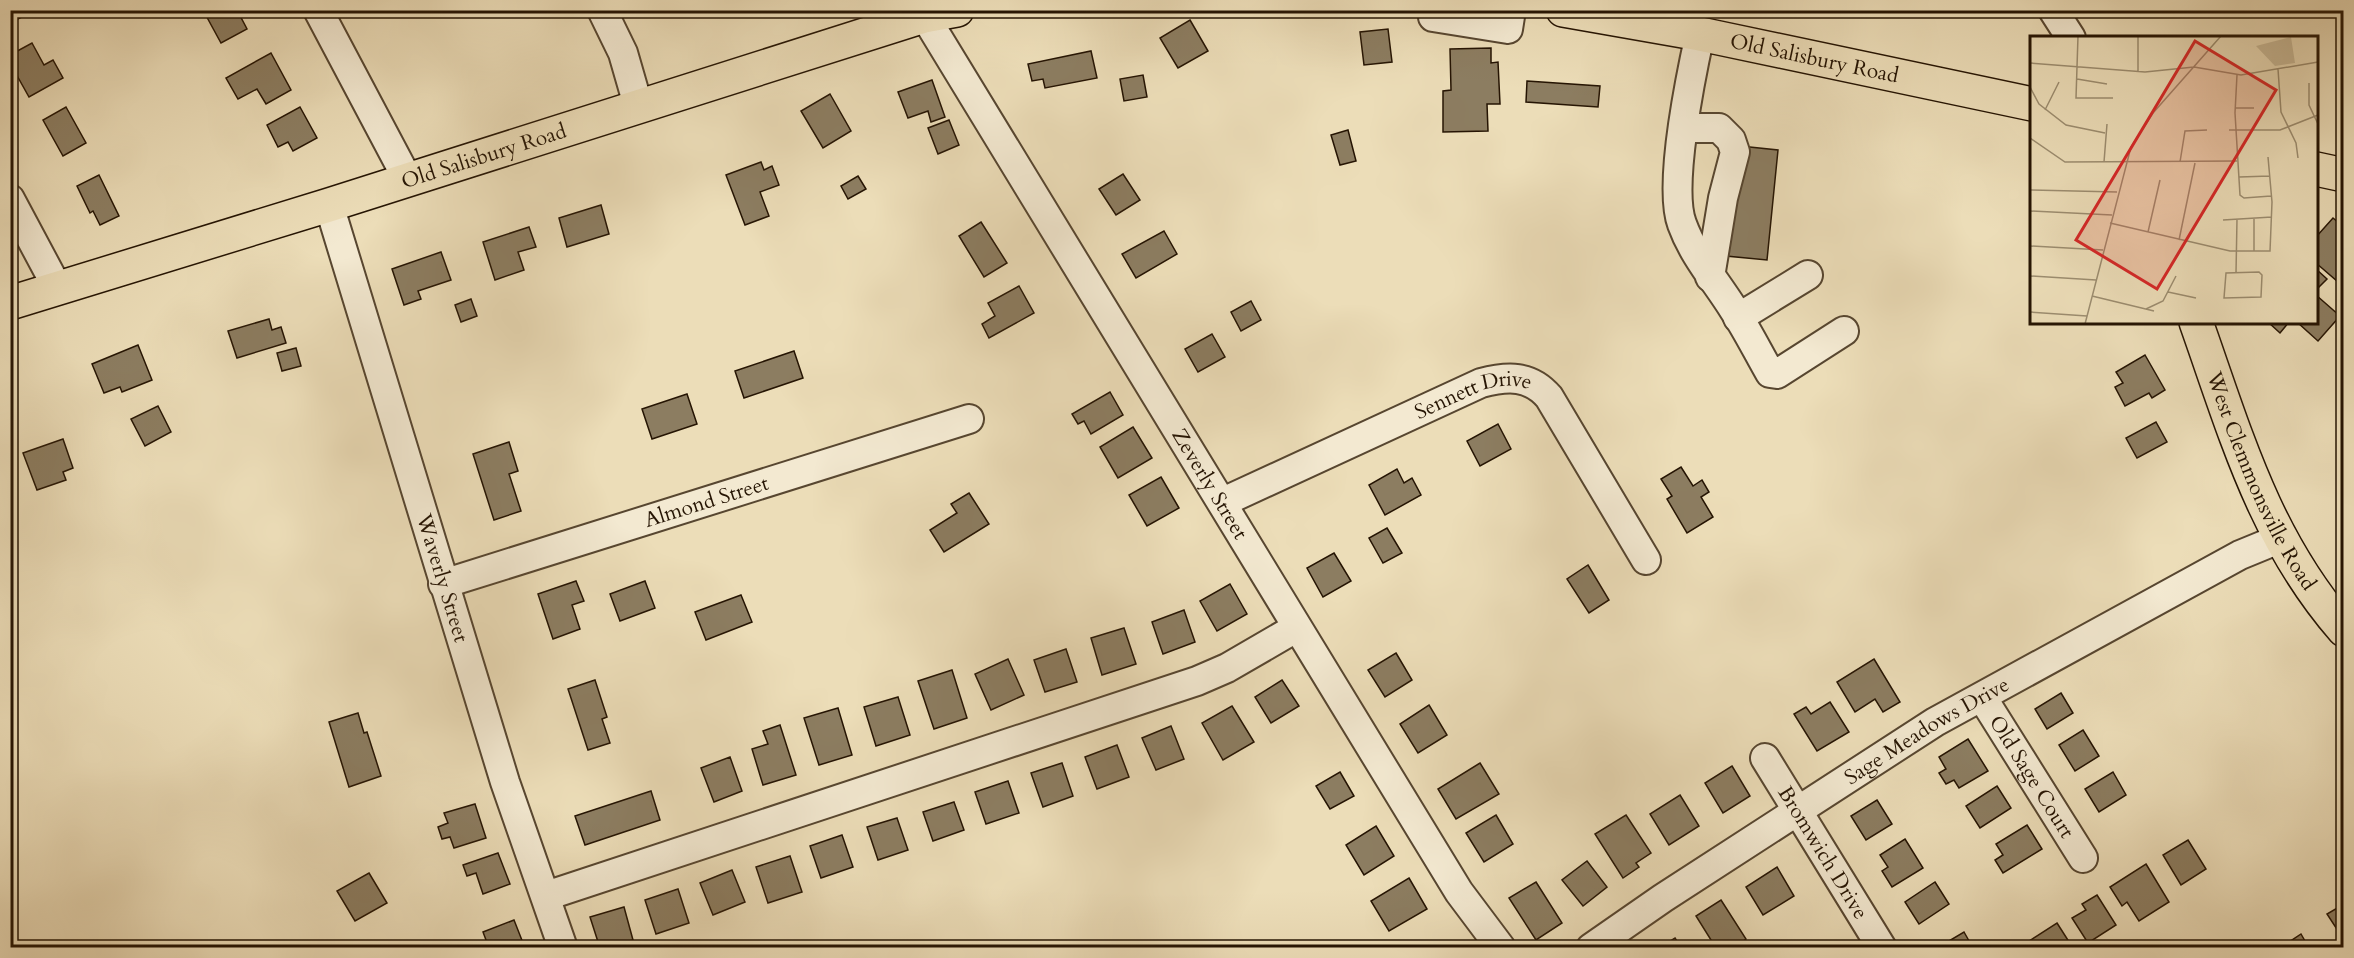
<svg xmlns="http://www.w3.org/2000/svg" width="2354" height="958" viewBox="0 0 2354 958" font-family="Cardo,serif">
	<rect width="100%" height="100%" fill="#ecddb8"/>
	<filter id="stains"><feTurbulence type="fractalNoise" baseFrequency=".00333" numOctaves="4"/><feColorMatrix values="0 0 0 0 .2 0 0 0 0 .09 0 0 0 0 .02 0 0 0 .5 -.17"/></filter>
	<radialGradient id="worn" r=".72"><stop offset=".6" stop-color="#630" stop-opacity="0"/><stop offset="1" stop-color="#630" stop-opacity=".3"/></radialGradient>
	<g fill="#8c7d61" stroke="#251403" stroke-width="1.5">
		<path d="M10,10H21L24,16L10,23Z"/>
		<path d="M203,10H237L247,29L221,43Z"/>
		<path d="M1190,20L1208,51L1178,68L1160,38Z"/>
		<path d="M1388,29L1392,62L1364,65L1360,32Z"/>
		<path d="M32,43L44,65L53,60L63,78L29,97L10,63V55Z"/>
		<path d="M1491,48V63L1498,62L1500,104H1487L1488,131L1443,132V91L1451,90L1450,49Z"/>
		<path d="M1091,51L1097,78L1045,88L1043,79L1032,81L1028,64Z"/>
		<path d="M271,53L291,90L266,104L257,89L238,99L226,78Z"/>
		<path d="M1143,75L1147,97L1124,101L1120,79Z"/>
		<path d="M932,80L945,117L931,122L928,111L908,118L898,92Z"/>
		<path d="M1527,81L1600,86L1598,107L1526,102Z"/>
		<path d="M830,94L851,131L823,148L801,111Z"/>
		<path d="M66,107L86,143L63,156L43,120Z"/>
		<path d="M300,107L317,138L293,151L288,142L278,147L267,125Z"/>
		<path d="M949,120L959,145L938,154L928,128Z"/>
		<path d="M1348,130L1356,161L1340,165L1331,135Z"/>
		<path d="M1740,146L1778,150L1767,260L1726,256Z"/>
		<path d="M761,162L764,170L772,166L779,185L760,192L769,216L745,225L726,175Z"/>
		<path d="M1123,174L1140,200L1116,215L1099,189Z"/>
		<path d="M99,175L119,216L100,225L93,211L90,213L77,186Z"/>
		<path d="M858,176L866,189L848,199L841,186Z"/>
		<path d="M601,205L609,234L567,247L559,218Z"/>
		<path d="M2333,218L2344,227V287L2316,263V237Z"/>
		<path d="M981,222L1007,263L984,277L959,236Z"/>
		<path d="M529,227L536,247L518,252L524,270L495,280L483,242Z"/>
		<path d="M1164,231L1177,254L1136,278L1122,254Z"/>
		<path d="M441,252L451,280L418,291L421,299L404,305L392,269Z"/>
		<path d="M2316,269L2327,279L2316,290Z"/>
		<path d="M1019,286L1034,313L989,338L982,324L995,316L988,303Z"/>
		<path d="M2316,295L2340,316L2318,341L2297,322H2316Z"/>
		<path d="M471,299L477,316L461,322L455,305Z"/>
		<path d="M1251,301L1261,320L1241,331L1231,312Z"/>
		<path d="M269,319L272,330L281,327L286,343L237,358L228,331Z"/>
		<path d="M2268,322H2289L2280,333Z"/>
		<path d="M1212,334L1225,357L1198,372L1185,349Z"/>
		<path d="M138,345L152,380L122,392L120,387L104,393L92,364Z"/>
		<path d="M296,348L301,366L282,371L277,353Z"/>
		<path d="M794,351L803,378L744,398L735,371Z"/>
		<path d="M2145,355L2165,390L2152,398L2149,393L2125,406L2115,387L2123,383L2116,372Z"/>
		<path d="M1110,392L1123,415L1091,434L1084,421L1078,424L1072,414Z"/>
		<path d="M687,394L697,424L652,439L642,409Z"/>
		<path d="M158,406L171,432L145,446L131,419Z"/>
		<path d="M2156,422L2167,442L2137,458L2126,438Z"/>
		<path d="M1498,424L1511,449L1480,466L1467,441Z"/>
		<path d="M1133,427L1152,458L1118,478L1100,447Z"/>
		<path d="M63,439L73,468L63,472L66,480L37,490L23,453Z"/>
		<path d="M509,442L518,471L509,474L521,511L494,520L473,454Z"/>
		<path d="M1681,467L1693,486L1702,480L1709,492L1701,497L1713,517L1687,533L1667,499L1672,496L1661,479Z"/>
		<path d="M1397,469L1404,483L1412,478L1421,495L1385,515L1369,485Z"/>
		<path d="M1161,477L1179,508L1147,526L1129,495Z"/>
		<path d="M969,493L989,524L944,552L930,530L957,513L951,504Z"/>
		<path d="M10,495L16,511L10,513Z"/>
		<path d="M1387,528L1402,553L1383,563L1369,538Z"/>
		<path d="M1334,553L1351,581L1323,597L1307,568Z"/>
		<path d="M1588,565L1609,600L1589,613L1567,579Z"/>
		<path d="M576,581L584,601L572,605L580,629L553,639L538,594Z"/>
		<path d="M645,581L655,608L620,621L610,594Z"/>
		<path d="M1230,584L1247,614L1217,631L1200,601Z"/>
		<path d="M741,595L752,622L706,640L695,612Z"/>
		<path d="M1184,610L1195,642L1163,654L1152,622Z"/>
		<path d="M1124,628L1136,664L1102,675L1091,638Z"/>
		<path d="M1066,649L1077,682L1045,692L1034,660Z"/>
		<path d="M1396,653L1412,680L1385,697L1368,670Z"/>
		<path d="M1008,659L1024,695L991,710L975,674Z"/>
		<path d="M1874,659L1900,702L1883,712L1875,699L1855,712L1837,682Z"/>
		<path d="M952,670L967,718L934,729L918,681Z"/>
		<path d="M595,680L607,717L602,719L610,743L588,750L568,689Z"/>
		<path d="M1282,680L1299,706L1271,723L1255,697Z"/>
		<path d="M2061,693L2073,713L2047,729L2035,709Z"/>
		<path d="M898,697L910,735L876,746L864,707Z"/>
		<path d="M1830,702L1849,732L1817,751L1794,714L1806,707L1811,714Z"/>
		<path d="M1429,705L1447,735L1418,753L1400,724Z"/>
		<path d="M1232,706L1254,742L1223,760L1202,723Z"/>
		<path d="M838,708L852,755L819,765L804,718Z"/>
		<path d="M358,713L364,733L367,732L381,776L349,787L329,722Z"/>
		<path d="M780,725L796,775L763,785L752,749L768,744L763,731Z"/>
		<path d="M1171,726L1184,759L1156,770L1142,738Z"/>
		<path d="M2083,730L2099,756L2075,771L2059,745Z"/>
		<path d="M1968,739L1988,771L1959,788L1954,780L1946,784L1939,773L1946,769L1939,757Z"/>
		<path d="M1117,745L1129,777L1097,789L1085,757Z"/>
		<path d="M730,757L742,791L714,802L701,768Z"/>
		<path d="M1062,763L1073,796L1043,807L1031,773Z"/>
		<path d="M1480,763L1499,794L1456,819L1438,789Z"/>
		<path d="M1732,766L1750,796L1723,813L1705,783Z"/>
		<path d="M1340,772L1354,796L1330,809L1316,786Z"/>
		<path d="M2113,772L2126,795L2099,812L2085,789Z"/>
		<path d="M1008,781L1019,813L986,824L975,792Z"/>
		<path d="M1997,786L2011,808L1980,828L1966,806Z"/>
		<path d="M651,791L660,820L585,845L575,816Z"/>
		<path d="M1680,795L1699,826L1669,845L1650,814Z"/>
		<path d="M1877,800L1892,824L1866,840L1851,816Z"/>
		<path d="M954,802L964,830L933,841L923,812Z"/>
		<path d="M475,804L486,838L454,848L450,837L442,839L438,827L448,823L444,813Z"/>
		<path d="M1496,815L1513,844L1484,862L1466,833Z"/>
		<path d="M1626,815L1651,853L1636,863L1639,867L1623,878L1595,834Z"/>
		<path d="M897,818L908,850L878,860L867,827Z"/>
		<path d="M2027,825L2042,849L2003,873L1995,860L2003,855L1996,844Z"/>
		<path d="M1376,826L1394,856L1364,875L1346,845Z"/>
		<path d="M842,835L853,867L821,878L810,846Z"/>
		<path d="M1905,839L1923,868L1892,887L1882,871L1888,867L1880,855Z"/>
		<path d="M2188,840L2206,869L2181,885L2163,855Z"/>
		<path d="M498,853L510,884L483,894L476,873L467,876L463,865Z"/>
		<path d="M790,856L802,892L768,903L756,867Z"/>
		<path d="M1587,861L1607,887L1583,906L1562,880Z"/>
		<path d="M2146,864L2169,902L2139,921L2127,902L2122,906L2110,887Z"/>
		<path d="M1777,867L1794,896L1763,915L1746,887Z"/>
		<path d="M732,870L745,902L713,915L700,883Z"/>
		<path d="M369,873L387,903L355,921L337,891Z"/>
		<path d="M1409,878L1427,909L1389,931L1371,901Z"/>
		<path d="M1536,882L1562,923L1536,940L1509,898Z"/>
		<path d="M1935,882L1949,904L1919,924L1905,902Z"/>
		<path d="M678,889L689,923L656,934L645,900Z"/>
		<path d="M2097,895L2116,925L2088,943L2072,918L2086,910L2082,904Z"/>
		<path d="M1721,900L1746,939L1733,948H1716L1696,916Z"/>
		<path d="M2344,904V940L2327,914Z"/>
		<path d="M624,907L633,940L600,948L590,917Z"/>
		<path d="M514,920L525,948H489L483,932Z"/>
		<path d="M2057,923L2073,948H2029L2026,943Z"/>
		<path d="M1964,932L1973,948H1937Z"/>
		<path d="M2301,934L2309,948H2280Z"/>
		<path d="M1675,938L1681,948H1659Z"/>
		<path d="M2318,942L2322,948H2309Z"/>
	</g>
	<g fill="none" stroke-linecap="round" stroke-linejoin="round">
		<g stroke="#574630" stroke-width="32">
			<g id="minor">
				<path d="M318,10L408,180"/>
				<path d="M602,10L623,53L638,105"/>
				<path id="s1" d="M921,10L1459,892L1501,948"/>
				<path d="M1433,10V17L1508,29L1511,10"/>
				<path d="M2053,10L2071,38"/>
				<path d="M1700,34C1691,75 1668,187 1682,224C1694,257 1716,281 1734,310C1747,330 1758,352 1770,373L1777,374L1844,331"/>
				<path d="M1684,128H1719L1731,140L1735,152L1723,198L1710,277"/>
				<path d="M10,199L58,289"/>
				<path id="s2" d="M329,205L505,782L563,948"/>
				<path d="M1738,318L1808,275"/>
				<path id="s3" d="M1223,502L1481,383C1508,376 1530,375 1549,397L1646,560"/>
				<path id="s4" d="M443,584L969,419"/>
				<path id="s5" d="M1982,697L2083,858"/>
				<path id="s6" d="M1765,758L1882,948"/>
				<path d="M546,896L1197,681L1227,668L1296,628"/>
				<path id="s7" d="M1591,948L1663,898L1935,722L2240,555L2279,539"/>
			</g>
		</g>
		<g stroke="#251403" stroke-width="36">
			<g id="major">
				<path id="s8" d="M1563,10L1700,34L2032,104"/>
				<path d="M2316,169L2344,175"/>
				<path id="s9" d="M10,303L329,205L924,16L957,10"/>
				<path id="s10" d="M2196,322C2236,435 2264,538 2344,630"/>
			</g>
		</g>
		<use href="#minor" stroke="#f3e9d1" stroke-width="28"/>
		<use href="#major" stroke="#ecddb8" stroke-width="33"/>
	</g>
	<g text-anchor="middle" stroke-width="6" stroke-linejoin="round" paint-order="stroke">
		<g font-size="21" fill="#251403" stroke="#f3e9d1">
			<text dy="7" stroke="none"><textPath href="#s8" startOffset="256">Old Salisbury Road</textPath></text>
			<text dy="7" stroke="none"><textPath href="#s9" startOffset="496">Old Salisbury Road</textPath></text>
			<text dy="7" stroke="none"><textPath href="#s3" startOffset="274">Sennett Drive</textPath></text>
			<text dy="7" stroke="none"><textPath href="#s10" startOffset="172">West Clemmonsville Road</textPath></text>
			<text dy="7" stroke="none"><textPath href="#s1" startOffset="555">Zeverly Street</textPath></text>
			<text dy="7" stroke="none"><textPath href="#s4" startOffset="276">Almond Street</textPath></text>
			<text dy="7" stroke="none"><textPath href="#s2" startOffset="390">Waverly Street</textPath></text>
			<text dy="7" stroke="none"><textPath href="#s7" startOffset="400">Sage Meadows Drive</textPath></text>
			<text dy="7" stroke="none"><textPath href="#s5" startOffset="94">Old Sage Court</textPath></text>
			<text dy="7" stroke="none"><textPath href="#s6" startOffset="111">Bromwich Drive</textPath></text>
		</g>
	</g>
	<g transform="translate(2030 36)">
		<rect width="288" height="288" fill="#ecddb8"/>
		<path d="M261,1L265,27L245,30L226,10Z" fill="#cabb99"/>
		<path fill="none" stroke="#9c8d70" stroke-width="1.5" d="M48,0L46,62H83M108,0V36M0,27L115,36L164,31M164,31L211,39L288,26M248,33L251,76L266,107L268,122M207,39L205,77L210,159L214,162L241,160M47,43L77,48M279,47V69L288,88M0,51L9,68L36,89L75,97M205,72H224M15,74L29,46M199,94H250L288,79M0,102L35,126L207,125M74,126L77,88M150,126L155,95L177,94M209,141L240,140M0,154L87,156M0,175L82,179M193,184L242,181M80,187L200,215H240L242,166L238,121M118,196L130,144M149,204L165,127M0,210L73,214M224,215V182M229,236L232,239L231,261L194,262L196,237ZM206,237L207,183M0,240L66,244M138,256L166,262M62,260L124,275M116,273L133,265L146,240M0,276L57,280M55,288L101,111L123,77L191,0"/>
		<path fill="#d62828" fill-opacity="0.15" stroke="#d62828" stroke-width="3" d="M165,5L246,54L127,253L46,204Z"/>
		<rect width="288" height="288" fill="none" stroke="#251403" stroke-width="3"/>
	</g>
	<rect width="2354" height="958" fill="none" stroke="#ecddb8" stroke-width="36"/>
	<rect x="12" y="12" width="2330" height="934" fill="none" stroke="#251403" stroke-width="3"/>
	<rect x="18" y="18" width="2318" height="922" fill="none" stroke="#251403" stroke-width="1.5"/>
	<rect width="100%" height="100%" filter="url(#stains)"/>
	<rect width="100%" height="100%" fill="url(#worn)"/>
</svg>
